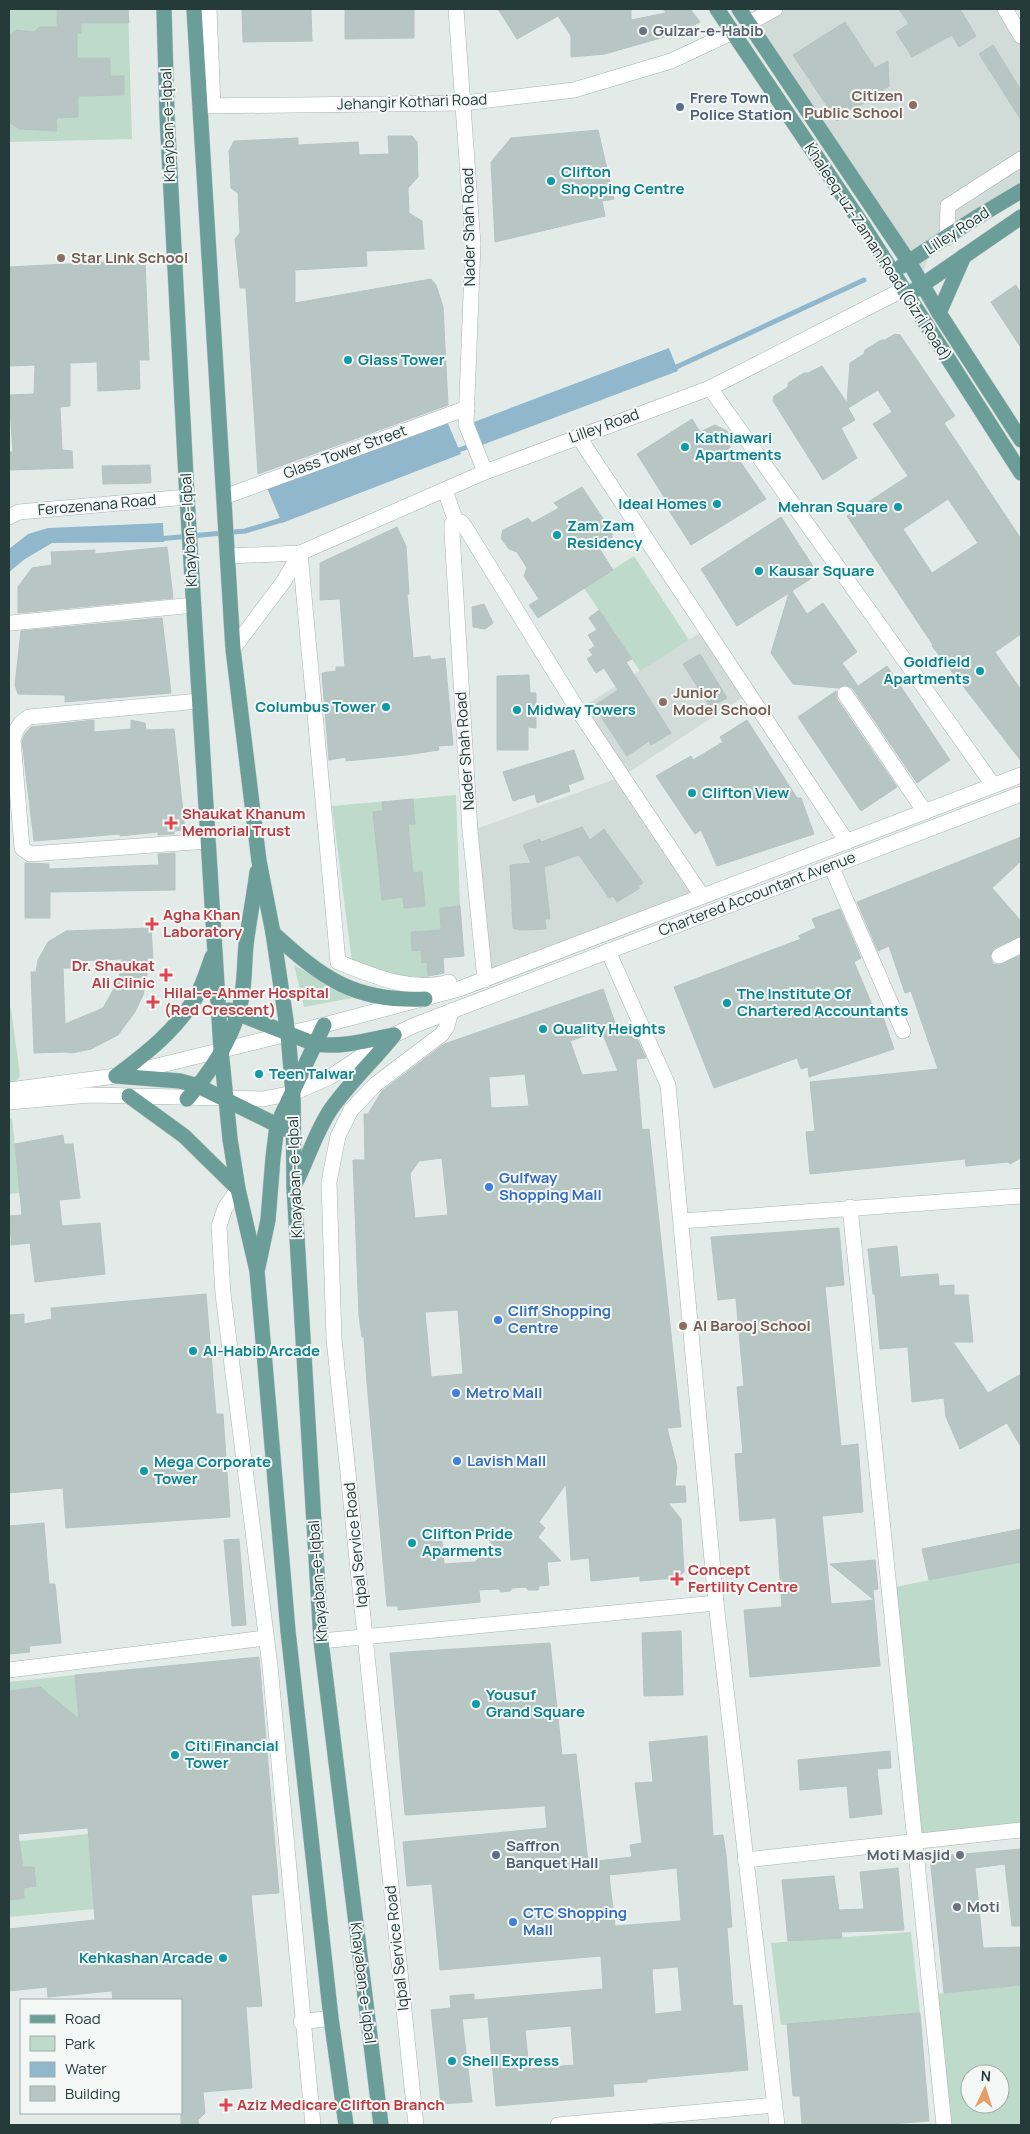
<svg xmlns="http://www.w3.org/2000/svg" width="1030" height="2134" viewBox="0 0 1030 2134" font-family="Manrope,sans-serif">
	<rect width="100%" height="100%" fill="#e3ebe9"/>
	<g fill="#d1dbd8">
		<path d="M775,9H1013L1021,22V188L929,255L922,275L749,23Z"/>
		<path d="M706,629L748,694L623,776L578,710Z"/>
		<path d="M621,777L699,895L485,980L470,831Z"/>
	</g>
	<g fill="#bedacb" fill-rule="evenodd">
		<path d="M10,9H128L132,139L9,142Z"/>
		<path d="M634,556L689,640L640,671L584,588Z"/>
		<path d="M456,795L460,906L440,908L441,930L411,932L412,950H421L422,962H427L428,979H413L352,962L332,806Z"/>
		<path d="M294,965L352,998L304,1007Z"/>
		<path d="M11,1008L20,1076L12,1087H9V1009Z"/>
		<path d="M12,1118L20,1193L9,1194V1119Z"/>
		<path d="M1021,1562V1830L916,1840L890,1588Z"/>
		<path d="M75,1675L84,1762L9,1768V1682Z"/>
		<path d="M88,1834L95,1909L9,1917V1842Z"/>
		<path d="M911,1932L920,2013L781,2025L771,1943Z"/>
		<path d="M1021,1985V2125H947L936,1994ZM970,2074H1000V2104H970Z"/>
	</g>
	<g fill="#90b7cb">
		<path d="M669,348L678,371L482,445L474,422Z"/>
		<path d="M446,419L461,454L282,523L267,488Z"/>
		<path d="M163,523L164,542L52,543L25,559L9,572V549L28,534L48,528Z"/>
	</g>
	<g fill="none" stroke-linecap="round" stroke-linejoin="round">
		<g stroke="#90b7cb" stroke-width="5">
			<path d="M670,370L864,280"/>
			<path d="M453,452L473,445"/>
			<path d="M158,539L245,531L285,519"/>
		</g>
	</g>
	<g fill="#b8c6c3" stroke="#b6c4c1" fill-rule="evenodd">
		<path d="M57,9H128L129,23H81V33H77V58H110V76H124V95L78,96V117L56,118L57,131L19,129L9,122V35L16,30L34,32L40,27H57Z"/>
		<path d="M242,9H311L312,41L243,42Z"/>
		<path d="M345,9H414V38L345,39Z"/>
		<path d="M498,9H631V20L666,13L663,9H690L700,22L678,33L605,54L571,57V36L558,16L517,39Z"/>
		<path d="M899,9H960L976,36L959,47L952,35L912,57L896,32L909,24Z"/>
		<path d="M845,22L875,68L888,61L889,86L837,121L793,55Z"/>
		<path d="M993,45L1021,90V120L979,54Z"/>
		<path d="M598,130L614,199L602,201L605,216L495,242L491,162L511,138Z"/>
		<path d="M388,136H412L417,142L418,177L408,188L409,213L422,221L424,249L366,251L367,266L295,270V303L431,279L436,285L443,307L448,405L258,474L246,288H240L235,239L240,233L238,193L231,188L229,151L234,141L298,138V145L358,142L359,155L389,154Z"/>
		<path d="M145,260L149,360H139L140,389L98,391L97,362L70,363V406L60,407L62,450L72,451L73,468L9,470V452H13L9,395L34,394L35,365L9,366V267Z"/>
		<path d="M1016,285L1021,293V348L991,302Z"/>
		<path d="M895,334L900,335L955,416L944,423L1021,539V634L995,652L1021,690V761L932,646L933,645L847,516L908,476L873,424L892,412L878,390L848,408L855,420L841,428L857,458L823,480L773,401L774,396L788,387V383L804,373H808L822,366L847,403L850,363L864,354L865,350L881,340H885ZM948,499L978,543L932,573L903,529Z"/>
		<path d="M692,419L700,432L715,425L727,431L733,441L728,444L766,499L691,545L668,509L671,508L637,454Z"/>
		<path d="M150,465L151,483L103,484L102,466Z"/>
		<path d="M582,487L612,532V540L599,548L613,570L538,618L529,605L539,599L524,576L527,568L517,552L509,549L501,538L503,530L528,518L532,523L559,508L554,503Z"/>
		<path d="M781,517L818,574L792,591L807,614L823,603L857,652L842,663L858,686L887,666L950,760L917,783L852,688L845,685L838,688L793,684L771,653L789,593L737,626L701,569Z"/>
		<path d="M397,527L406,546L409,594H407L413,658L430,656L431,660L445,658L453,745L438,746L439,750L406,755L346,761V757L329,760L322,673L336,671V667H345L340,599L320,600V563Z"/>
		<path d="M167,547L173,598L18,613V587L32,568L52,565L51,552L95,550V554Z"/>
		<path d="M484,604L493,623L485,629L473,627L472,607Z"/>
		<path d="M599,610L632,659L626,662L671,733L651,745L649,741L627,756L594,706L618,690L604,668L596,673L587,659L593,655L589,650L595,646L588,635L597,630L589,618Z"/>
		<path d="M162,618L171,693L65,702V695L18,694L15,685L21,631Z"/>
		<path d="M700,654L727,698L710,707L683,664Z"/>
		<path d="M529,675L530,693H536V728L528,727V750H497V676Z"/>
		<path d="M836,691L837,699L897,787L861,811L798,717Z"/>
		<path d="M94,720V732L131,729V720L145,723L146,730L174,729L185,830L174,831V834L158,835V832L120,836V834L34,841L22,741L25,734L31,727Z"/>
		<path d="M747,720L797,798H801L814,834L717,866L701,830L695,834L656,776L691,756L693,760L723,742L720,737Z"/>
		<path d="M574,750L584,779L568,785L570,791L537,803L535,794L513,801L503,772Z"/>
		<path d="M413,799L415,824H408L413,873L422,872L425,906L404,908L403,897L382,900L373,812L383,811L382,802Z"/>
		<path d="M582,827L590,840L604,829L643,883L638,886L640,888L617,902L613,896L609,898L579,855L544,867L550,919H545L546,929L521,930L513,928L510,865L531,863L523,845L540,839L541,842Z"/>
		<path d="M1021,837V861L992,888L1021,921V936L995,948L990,956L993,964L999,965L1021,955V1158L1010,1164L1008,1162L966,1166L965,1159L810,1174L806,1132L815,1131L810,1082L938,1069L911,991L905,993L889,946L878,951L857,902Z"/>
		<path d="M175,853V890L50,892V918H25V863L49,864V869L159,865L158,854Z"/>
		<path d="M460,906L464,956L443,958L444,973L428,976L427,962L422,963L421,950L412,951L411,932L441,930L440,908Z"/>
		<path d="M840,909L861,958L854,962L878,1019L883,1017L894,1049L809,1077L808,1067L801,1069L797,1058L714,1088L674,987L801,939L798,936L816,928L812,919Z"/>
		<path d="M151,928L153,958H147V976L143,995L135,1012L118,1035L91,1049L72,1053L66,1052L34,1053L31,972H36L38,960L48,942L66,931ZM122,959L119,980L103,1008L65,1024L63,968H72V961Z"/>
		<path d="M603,989L619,1034L624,1032L626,1034L633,1030L646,1058L636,1059L642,1130L649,1129L681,1427L667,1428L677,1467L675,1486H685L686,1502L668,1503L681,1519L684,1572L676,1578L640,1581V1576L591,1581L589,1558L571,1560L566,1484L539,1522L545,1528L538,1537L561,1561L547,1562L549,1585L539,1586L538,1590H528L526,1587L512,1588L510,1591L501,1592L499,1589L479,1590L480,1602L398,1610V1606H387L367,1383L364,1337H362L359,1316L353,1160H365L364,1114H368L382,1091L444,1044ZM601,1030L618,1071L582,1075L570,1041ZM525,1074L529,1106L491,1108L489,1077ZM442,1158L448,1215L415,1218L410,1174L419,1161ZM458,1310L463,1374L431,1377L425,1312ZM482,1530L492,1544L475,1562L444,1564L441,1532Z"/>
		<path d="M63,1135L64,1144H73L80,1198L59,1200L62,1226L100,1223L105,1274L35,1282L30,1243L11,1245V1236H9V1216L22,1215L15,1144Z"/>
		<path d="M839,1228L844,1285L825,1287L841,1446L858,1444L863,1512L822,1516L831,1604L874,1600L880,1666L750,1677L744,1610L782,1607L776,1518L740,1521L735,1454L743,1453L737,1387L744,1386L739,1333L736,1298L718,1300L711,1237Z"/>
		<path d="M897,1246L900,1277L938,1274L939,1286L954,1285V1295H968L973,1342H953L988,1393L1021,1374V1447L1007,1423L960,1449L946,1417L944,1398L912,1402L908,1347L880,1349L875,1294H873L868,1249Z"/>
		<path d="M206,1294L216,1414H223L230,1517L66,1528L63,1488L9,1493V1315L24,1314V1324L52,1319L51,1308Z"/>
		<path d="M44,1523L49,1584H55L61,1643L29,1646L30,1652L9,1654V1526Z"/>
		<path d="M1021,1529V1562L929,1580L922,1549Z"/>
		<path d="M239,1539L246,1625L232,1626L224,1540Z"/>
		<path d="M875,1560L878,1589L873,1590L874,1600L830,1564Z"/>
		<path d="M681,1631L683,1695L644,1696L642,1633Z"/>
		<path d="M550,1643L562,1755L576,1754L588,1862L632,1857L630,1845L642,1843L635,1783L653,1782L649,1742L707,1736L713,1836L723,1835L726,1855L732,1927L727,1928L733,2006L742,2005L748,2070L647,2079V2082L613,2084L614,2096L496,2106L488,2017L462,2019L472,2102L441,2104L431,2010L451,2008L450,1996L474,1994V2000L603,1989L601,1956L440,1970L432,1884L407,1886L403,1842L547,1828L545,1806L405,1815L390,1653ZM677,1868L681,1921L615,1926L609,1875ZM678,1967L682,2011L655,2014L652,1969ZM571,2026L574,2065L529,2069L525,2030Z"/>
		<path d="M259,1657L279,1893L251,1895L262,2006L246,2007L252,2088L203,2092L205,2113L198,2120L199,2125H181V2000H113L112,1991L48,1997L47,1987L9,1991V1929L95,1920L88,1828L18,1834L23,1867H34L36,1886L24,1888V1898L9,1900V1691L40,1687L79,1719L75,1675Z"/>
		<path d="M890,1751L891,1768L877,1769L882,1814L850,1818L847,1786L800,1790L798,1760Z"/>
		<path d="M1021,1849V1926H1012L1005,1864L975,1868L983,1948L1021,1947V1985L944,1993L930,1857Z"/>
		<path d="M898,1868L904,1930L841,1932L842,1938L788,1941L782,1880L834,1876L839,1910L864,1909L860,1872Z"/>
		<path d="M920,2013L929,2121L877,2125H802L800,2096H793L787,2024Z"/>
	</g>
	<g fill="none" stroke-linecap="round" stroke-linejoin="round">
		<g stroke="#a6b3b1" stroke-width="16">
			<g id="minor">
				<path d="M209,9L213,105"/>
				<path d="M456,9L473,244L466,424L485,472"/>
				<path d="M1005,9L1021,36"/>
				<path d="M749,23L775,9"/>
				<path d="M200,106L464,103L574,90L671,61L733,32"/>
				<path d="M947,238L948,206L1021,159"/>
				<path d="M710,388C804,521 900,652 993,785"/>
				<path d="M578,436L847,842"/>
				<path d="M445,490L456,522"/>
				<path d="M224,497L467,408"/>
				<path d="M9,517L19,512L187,497"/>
				<path d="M456,522L452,524V532L470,831L485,980"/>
				<path d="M456,522H461L465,527L578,710L702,896"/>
				<path d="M300,553L338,962C374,976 412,993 449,982"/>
				<path d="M228,556L300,553L485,472L710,388L904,289"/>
				<path d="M11,623L194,605"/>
				<path d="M233,649L284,581L300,553"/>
				<path d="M845,694L925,812"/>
				<path d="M199,701L29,717C19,723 16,729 13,740L22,848L30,854L208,841"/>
				<path d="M831,866L903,1031"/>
				<path d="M608,951L668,1085L716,1603L777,2125"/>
				<path d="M999,956L1021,945"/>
				<path d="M9,1090L116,1076L324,1025L459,989L1021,775"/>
				<path d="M9,1102L90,1095L263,1099L293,1093L330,1077L394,1035L415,1025L1021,794"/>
				<path d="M238,1189L225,1208L219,1226L223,1294L270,1666L313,2125"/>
				<path d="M850,1207L944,2125"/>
				<path d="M681,1221L1021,1196"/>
				<path d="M321,1641L716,1603"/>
				<path d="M9,1670L265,1638"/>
				<path d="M745,1860L1021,1830"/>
				<path d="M301,2022L331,2018"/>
				<path d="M416,2125L334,1339L329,1182L338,1136L351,1110L376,1084L442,1034L447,1026L451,1011"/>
				<path d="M558,2125L775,2105"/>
			</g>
		</g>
		<g stroke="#c2c8c8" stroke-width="16">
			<g id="major">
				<path d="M164,9L167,115L187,497L221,1050L230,1139L238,1189L257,1271L288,1631L331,2018L346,2125"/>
				<path d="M194,9L233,649L259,861L273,933L288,1034L293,1093L294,1187L321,1641L381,2125"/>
				<path d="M717,9L864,227L1021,473"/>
				<path d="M739,9L909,262L939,313L1021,440"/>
				<path d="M902,266L974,219L1021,191"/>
				<path d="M915,290L1021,217"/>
				<path d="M939,313L964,256"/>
				<path d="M273,933C323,979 355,1002 425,999"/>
				<path d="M229,1010L315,1044C341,1048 368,1040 394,1035"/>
				<path d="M116,1076L180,1081L198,1086L285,1129"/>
				<path d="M116,1076C147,1053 176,1030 196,997C203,985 207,971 212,957"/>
				<path d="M129,1096L184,1136L238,1189"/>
				<path d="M187,1099C208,1075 229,1044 238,1013C245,991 244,967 246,945C249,920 254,896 257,872"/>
				<path d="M296,1182C308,1158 316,1131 331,1109C350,1082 374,1060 394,1035"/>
				<path d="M258,1267L268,1220L273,1158L277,1125L324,1025"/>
			</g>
		</g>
		<use href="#minor" stroke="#fff" stroke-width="15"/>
		<use href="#major" stroke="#6b9d99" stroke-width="15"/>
	</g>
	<g fill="#6b7280" stroke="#f3f8f6" stroke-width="2">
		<circle cx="643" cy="31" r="5"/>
		<circle cx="960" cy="1855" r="5"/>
		<circle cx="957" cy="1907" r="5"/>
	</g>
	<g fill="#8d6e63" stroke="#f3f8f6" stroke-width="2">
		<circle cx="913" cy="105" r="5"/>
		<circle cx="61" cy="258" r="5"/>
		<circle cx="663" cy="702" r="5"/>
		<circle cx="683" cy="1326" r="5"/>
	</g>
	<g fill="#5c6f8a" stroke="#f3f8f6" stroke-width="2">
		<circle cx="680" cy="107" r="5"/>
		<circle cx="496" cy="1855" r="5"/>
	</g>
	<g fill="#0f9aa8" stroke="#f3f8f6" stroke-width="2">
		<circle cx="551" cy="181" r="5"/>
		<circle cx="348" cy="360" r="5"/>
		<circle cx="685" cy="447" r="5"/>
		<circle cx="717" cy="504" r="5"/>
		<circle cx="898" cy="507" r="5"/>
		<circle cx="557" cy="535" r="5"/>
		<circle cx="759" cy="571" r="5"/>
		<circle cx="980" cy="671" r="5"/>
		<circle cx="386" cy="707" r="5"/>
		<circle cx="517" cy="710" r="5"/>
		<circle cx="692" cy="793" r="5"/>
		<circle cx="727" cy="1003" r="5"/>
		<circle cx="543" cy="1029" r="5"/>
		<circle cx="259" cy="1074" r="5"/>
		<circle cx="193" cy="1351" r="5"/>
		<circle cx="144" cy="1471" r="5"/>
		<circle cx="412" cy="1543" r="5"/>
		<circle cx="476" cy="1704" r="5"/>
		<circle cx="175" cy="1755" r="5"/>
		<circle cx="223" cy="1958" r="5"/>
		<circle cx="452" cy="2061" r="5"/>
	</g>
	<g fill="#e0444e" stroke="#f3f8f6" stroke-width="2">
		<path d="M168.5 815.5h5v5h5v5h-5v5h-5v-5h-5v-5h5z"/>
		<path d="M149.5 916.5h5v5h5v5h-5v5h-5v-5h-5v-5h5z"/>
		<path d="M163.5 967.5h5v5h5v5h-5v5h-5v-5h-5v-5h5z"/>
		<path d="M150.5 994.5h5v5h5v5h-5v5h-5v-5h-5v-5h5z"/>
		<path d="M674.5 1571.5h5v5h5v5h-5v5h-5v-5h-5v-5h5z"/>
		<path d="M223.5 2097.5h5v5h5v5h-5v5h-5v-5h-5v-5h5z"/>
	</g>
	<g fill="#3f7fe0" stroke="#f3f8f6" stroke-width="2">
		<circle cx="489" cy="1187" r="5"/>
		<circle cx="498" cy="1320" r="5"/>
		<circle cx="456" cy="1393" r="5"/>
		<circle cx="457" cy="1461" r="5"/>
		<circle cx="513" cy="1922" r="5"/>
	</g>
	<g text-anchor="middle" stroke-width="4" stroke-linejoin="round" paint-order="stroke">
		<g font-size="15" font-weight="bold" fill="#5b616d" stroke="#f3f8f6" text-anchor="start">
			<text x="653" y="36">Gulzar-e-Habib</text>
			<text x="950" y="1860" text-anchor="end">Moti Masjid</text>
			<text x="967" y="1912">Moti</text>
		</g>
		<g font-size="15" font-weight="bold" fill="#785e54" stroke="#f3f8f6" text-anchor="start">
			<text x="903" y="101" text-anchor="end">Citizen<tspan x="903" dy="17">Public School</tspan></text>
			<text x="71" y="263">Star Link School</text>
			<text x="673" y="698">Junior<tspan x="673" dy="17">Model School</tspan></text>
			<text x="693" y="1331">Al Barooj School</text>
		</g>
		<g font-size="15" font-weight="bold" fill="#4e5e75" stroke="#f3f8f6" text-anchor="start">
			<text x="690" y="103">Frere Town<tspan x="690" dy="17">Police Station</tspan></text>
			<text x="506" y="1851">Saffron<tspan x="506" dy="17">Banquet Hall</tspan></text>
		</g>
		<g font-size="15" fill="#243b39" stroke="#f3f8f6">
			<text transform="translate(412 102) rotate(-2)" y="5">Jehangir Kothari Road</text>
			<text transform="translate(168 125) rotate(-92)" y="5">Khayban-e-Iqbal</text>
			<text transform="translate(469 227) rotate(-91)" y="5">Nader Shah Road</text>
			<text transform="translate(957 231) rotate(-33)" y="5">Lilley Road</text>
			<text transform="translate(878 252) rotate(57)" y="5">Khaleeq-uz-Zaman Road (Gizri Road)</text>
			<text transform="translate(604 426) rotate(-20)" y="5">Lilley Road</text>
			<text transform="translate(345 452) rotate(-20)" y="5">Glass Tower Street</text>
			<text transform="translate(97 505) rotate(-5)" y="5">Ferozenana Road</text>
			<text transform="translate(189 530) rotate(-93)" y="5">Khayban-e-Iqbal</text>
			<text transform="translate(465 751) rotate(-94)" y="5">Nader Shah Road</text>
			<text transform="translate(757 894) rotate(-21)" y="5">Chartered Accountant Avenue</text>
			<text transform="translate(295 1177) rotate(-92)" y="5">Khayaban-e-Iqbal</text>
			<text transform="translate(356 1545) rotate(-96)" y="5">Iqbal Service Road</text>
			<text transform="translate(318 1581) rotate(-94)" y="5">Khayaban-e-Iqbal</text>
			<text transform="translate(397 1948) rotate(-96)" y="5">Iqbal Service Road</text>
			<text transform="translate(363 1983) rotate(83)" y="5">Khayaban-e-Iqbal</text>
		</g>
		<g font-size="15" font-weight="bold" fill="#0d838f" stroke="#f3f8f6" text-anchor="start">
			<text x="561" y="177">Clifton<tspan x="561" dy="17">Shopping Centre</tspan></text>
			<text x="358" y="365">Glass Tower</text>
			<text x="695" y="443">Kathiawari<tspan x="695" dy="17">Apartments</tspan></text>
			<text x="707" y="509" text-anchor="end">Ideal Homes</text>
			<text x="888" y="512" text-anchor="end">Mehran Square</text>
			<text x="567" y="531">Zam Zam<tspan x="567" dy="17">Residency</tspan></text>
			<text x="769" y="576">Kausar Square</text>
			<text x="970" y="667" text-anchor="end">Goldfield<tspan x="970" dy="17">Apartments</tspan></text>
			<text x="376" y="712" text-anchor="end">Columbus Tower</text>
			<text x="527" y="715">Midway Towers</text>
			<text x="702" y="798">Clifton View</text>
			<text x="737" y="999">The Institute Of<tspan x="737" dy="17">Chartered Accountants</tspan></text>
			<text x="553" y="1034">Quality Heights</text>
			<text x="269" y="1079">Teen Talwar</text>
			<text x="203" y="1356">Al-Habib Arcade</text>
			<text x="154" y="1467">Mega Corporate<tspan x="154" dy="17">Tower</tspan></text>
			<text x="422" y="1539">Clifton Pride<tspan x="422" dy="17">Aparments</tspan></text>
			<text x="486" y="1700">Yousuf<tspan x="486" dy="17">Grand Square</tspan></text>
			<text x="185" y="1751">Citi Financial<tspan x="185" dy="17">Tower</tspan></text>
			<text x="213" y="1963" text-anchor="end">Kehkashan Arcade</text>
			<text x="462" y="2066">Shell Express</text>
		</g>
		<g font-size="15" font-weight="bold" fill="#be3a42" stroke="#f3f8f6" text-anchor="start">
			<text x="182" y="819">Shaukat Khanum<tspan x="182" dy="17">Memorial Trust</tspan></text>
			<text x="163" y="920">Agha Khan<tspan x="163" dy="17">Laboratory</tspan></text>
			<text x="155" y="971" text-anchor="end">Dr. Shaukat<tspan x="155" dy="17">Ali Clinic</tspan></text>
			<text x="164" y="998">Hilal-e-Ahmer Hospital<tspan x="164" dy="17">(Red Crescent)</tspan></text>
			<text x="688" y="1575">Concept<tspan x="688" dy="17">Fertility Centre</tspan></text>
			<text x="237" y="2110">Aziz Medicare Clifton Branch</text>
		</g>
		<g font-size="15" font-weight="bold" fill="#366cbe" stroke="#f3f8f6" text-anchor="start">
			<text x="499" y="1183">Gulfway<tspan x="499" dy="17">Shopping Mall</tspan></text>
			<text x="508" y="1316">Cliff Shopping<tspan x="508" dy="17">Centre</tspan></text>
			<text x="466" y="1398">Metro Mall</text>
			<text x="467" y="1466">Lavish Mall</text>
			<text x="523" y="1918">CTC Shopping<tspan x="523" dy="17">Mall</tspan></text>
		</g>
	</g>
	<rect width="1030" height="2134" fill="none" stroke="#243b39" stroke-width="20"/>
	<rect x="20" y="1999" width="162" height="115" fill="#f3f8f6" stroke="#a0acaa"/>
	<rect x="30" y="2015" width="25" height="8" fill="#6b9d99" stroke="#a0acaa"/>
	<text x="65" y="2024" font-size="15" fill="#243b39">Road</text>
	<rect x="30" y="2036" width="25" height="15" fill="#bedacb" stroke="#a0acaa"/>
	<text x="65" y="2049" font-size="15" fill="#243b39">Park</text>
	<rect x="30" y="2062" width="25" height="15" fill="#90b7cb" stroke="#a0acaa"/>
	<text x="65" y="2074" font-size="15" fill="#243b39">Water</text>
	<rect x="30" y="2086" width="25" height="15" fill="#b8c6c3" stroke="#a0acaa"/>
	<text x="65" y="2099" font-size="15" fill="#243b39">Building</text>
	<g transform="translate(985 2089) rotate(4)"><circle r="24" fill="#f3f8f6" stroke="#a0acaa"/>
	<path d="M0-4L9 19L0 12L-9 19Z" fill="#e59e67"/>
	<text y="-8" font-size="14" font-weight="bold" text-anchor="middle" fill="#243b39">N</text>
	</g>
</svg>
